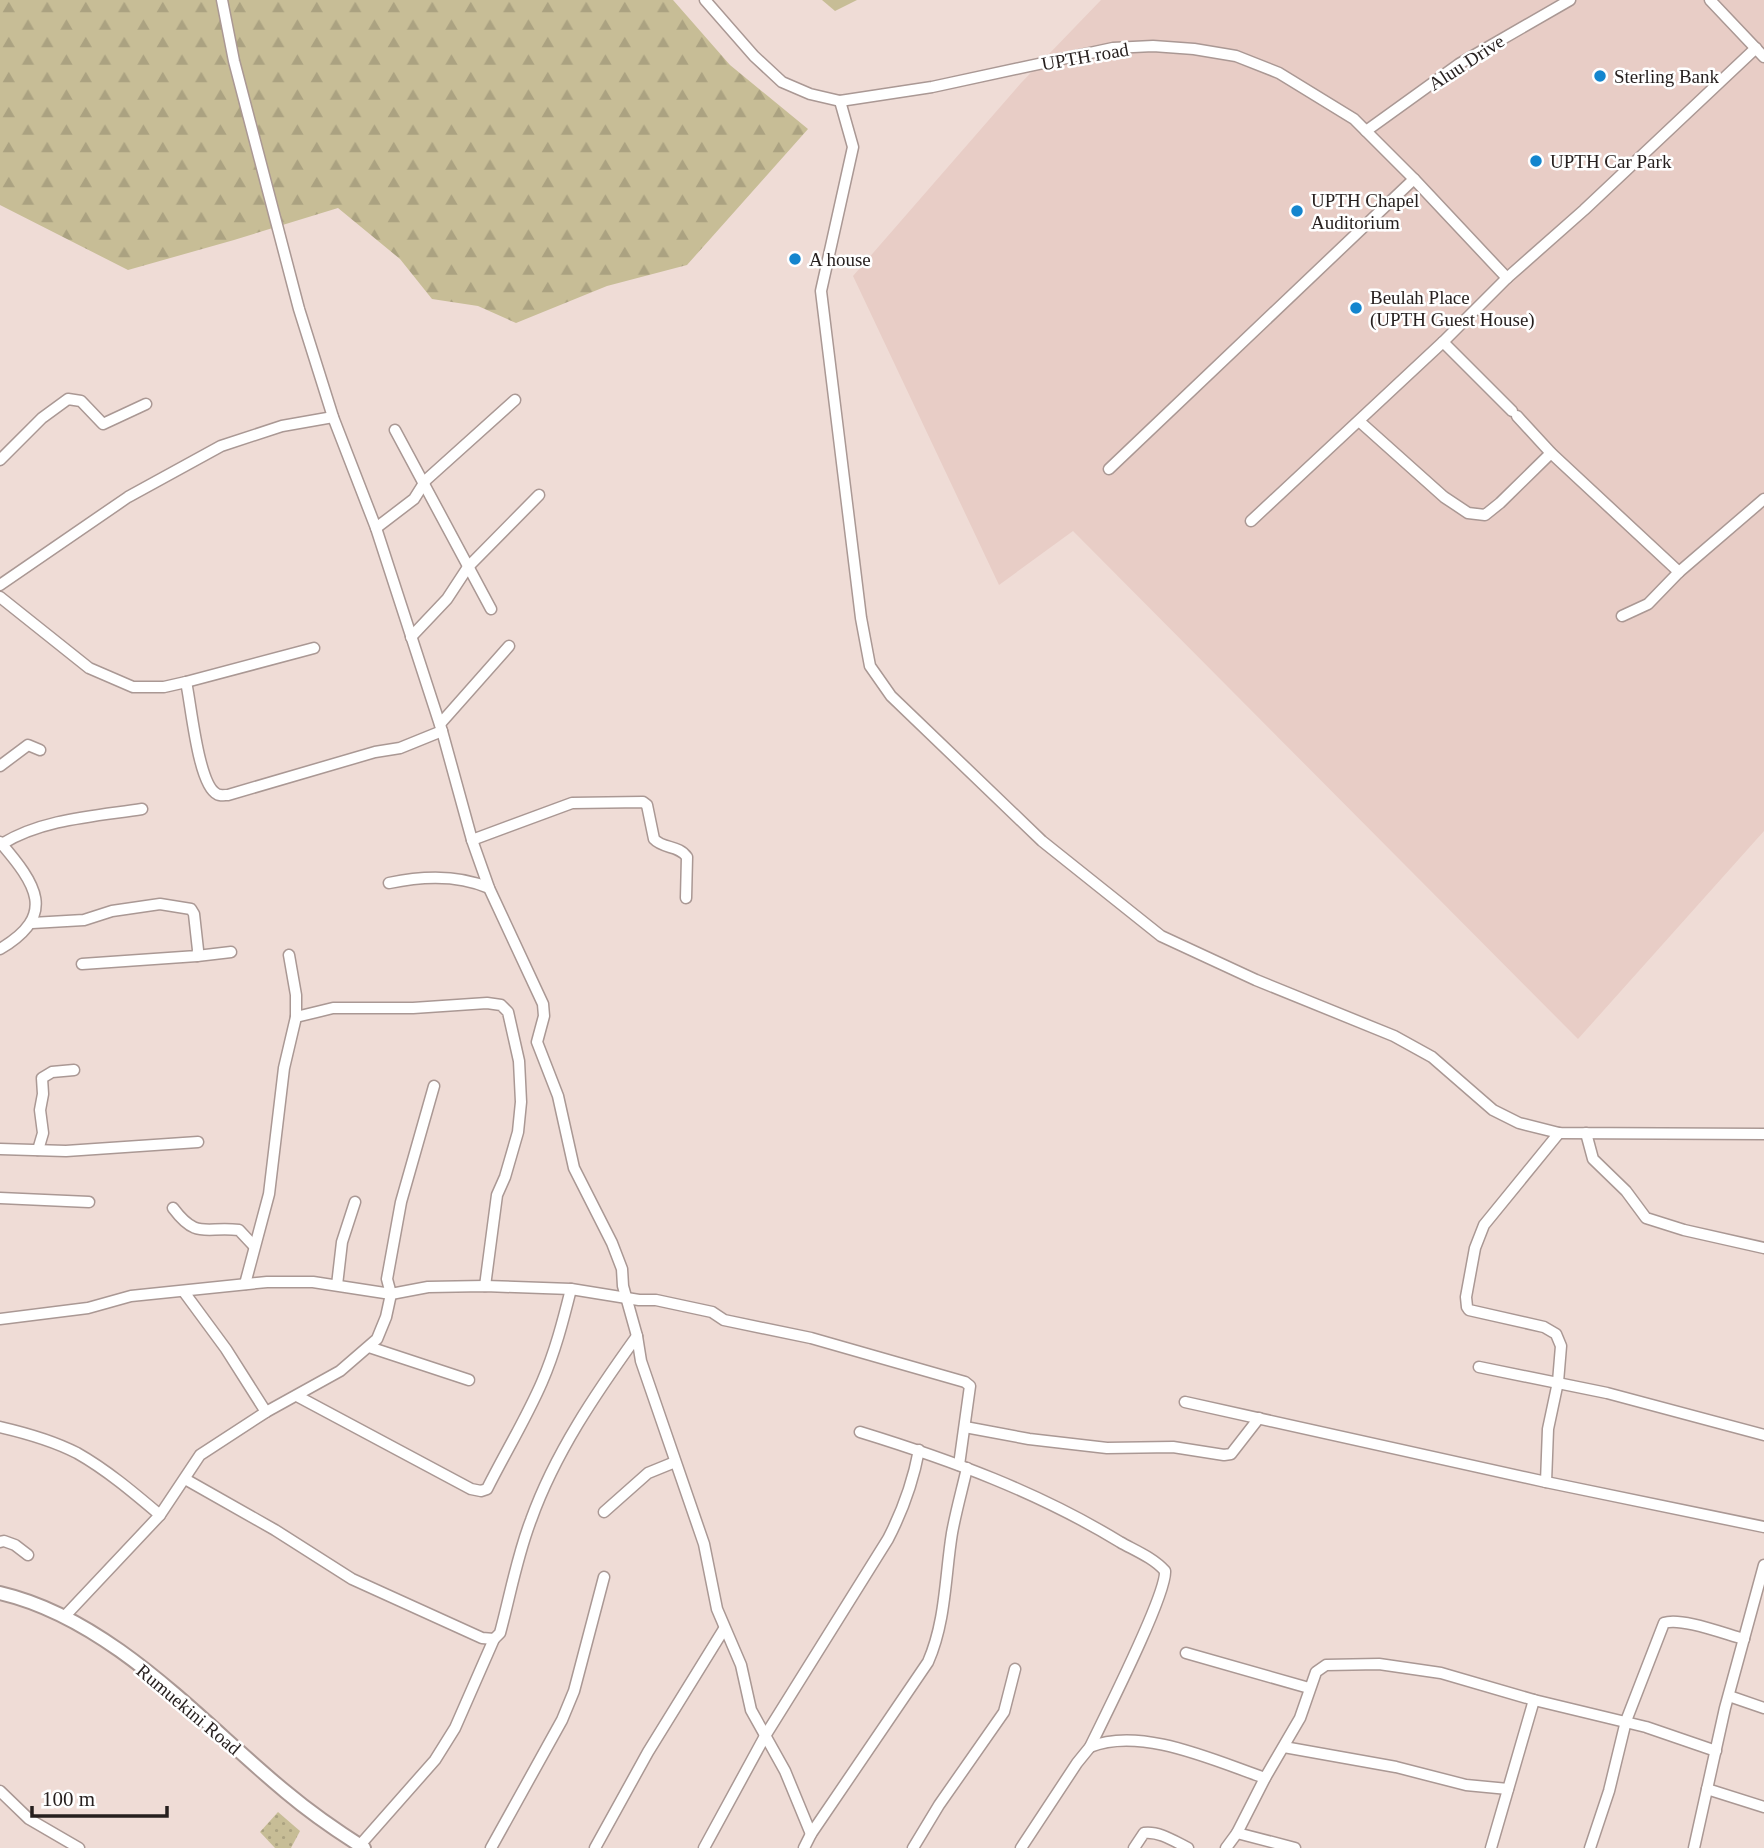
<svg xmlns="http://www.w3.org/2000/svg" width="1764" height="1848" viewBox="0 0 1764 1848" font-family="Georgia,serif">
	<defs>
		<pattern id="grass-dots" width="8" height="8" patternUnits="userSpaceOnUse" patternTransform="scale(1.75)"><rect width="8" height="8" fill="#c7bd96"/><path d="M2 2h.1M6 6h.1" fill="none" stroke="#aba281" stroke-width="1.8" stroke-linecap="round"/></pattern>
		<pattern id="forest-firs" width="22" height="20" patternUnits="userSpaceOnUse" patternTransform="scale(1.75)"><rect width="22" height="20" fill="#c7bd96"/><path d="M5 1l3.5 6h-7zM16 11l3.5 6h-7z" fill="#aba281"/></pattern>
	</defs>
	<rect width="100%" height="100%" fill="#efdcd6"/>
	<path fill="#e8cdc6" d="M1101,0H1764V831L1578,1039L1073,531L999,585L853,276L1021,83Z"/>
	<path fill="url(#grass-dots)" d="M278,1812L300,1831L291,1848H275L260,1832Z"/>
	<g fill="url(#forest-firs)">
		<path d="M0,0H673L730,65L808,129L687,265L607,286L516,323L478,306L432,299L400,259L338,208L234,240L128,270L0,205Z"/>
		<path d="M822,0H857L835,11Z"/>
	</g>
	<g fill="none" stroke-linecap="round" stroke-linejoin="round">
		<g stroke="#aa9894" stroke-width="13">
			<g id="minor">
				<path d="M222,0L234,61L299,309L333,417L376,528L442,731L472,840L489,888L543,1004L544,1016L537,1042L558,1096L574,1168L612,1243L622,1269L623,1286L637,1336L641,1361L704,1544L717,1609L741,1665L751,1710L785,1771L811,1834"/>
				<path d="M705,0L754,56L782,82L810,94L840,101L932,87L1113,48L1153,46L1194,49L1236,56L1279,73L1354,119L1414,179L1507,278"/>
				<path d="M1710,0L1764,57"/>
				<path d="M840,101L853,147L821,291L861,618L870,666L891,696L1042,841L1161,936L1256,980L1394,1036L1432,1057L1493,1110L1519,1123L1559,1133L1764,1134"/>
				<path d="M1366,131L1459,64L1570,0"/>
				<path d="M1443,342L1512,411"/>
				<path d="M1517,416L1551,453L1679,572"/>
				<path d="M1359,421L1444,497L1468,513L1485,515L1500,503L1551,453"/>
				<path d="M395,430L491,609"/>
				<path d="M0,460L42,418L68,399L81,401L103,424L146,404"/>
				<path d="M1109,469L1414,179"/>
				<path d="M1251,521L1443,342L1507,278L1584,210L1756,48"/>
				<path d="M376,528L414,499L426,480L515,400"/>
				<path d="M0,585L128,497L221,446L282,426L333,417"/>
				<path d="M0,597L89,668L133,687H164L186,682L314,648"/>
				<path d="M1622,616L1648,604L1679,572L1764,499"/>
				<path d="M411,637L447,599L468,567L539,495"/>
				<path d="M186,682C191,703 198,785 217,794C220,796 225,795 228,795L375,752L400,748L442,731"/>
				<path d="M440,724L509,646"/>
				<path d="M0,766L28,745L40,750"/>
				<path d="M472,840L572,803L643,802L647,805L654,839C663,849 679,845 687,857L686,898"/>
				<path d="M0,842C36,884 58,915 0,949"/>
				<path d="M2,844C42,819 96,816 142,809"/>
				<path d="M389,883C422,876 457,874 489,888"/>
				<path d="M32,923L84,920L112,911L160,904L191,909L194,914L198,950L197,956L82,964"/>
				<path d="M197,956L231,952"/>
				<path d="M296,1017L333,1008H413L487,1003L501,1005L508,1012L519,1061L521,1102L518,1132L505,1177L497,1195L485,1286"/>
				<path d="M1586,1133L1593,1159L1626,1191L1646,1218L1684,1230L1764,1248"/>
				<path d="M0,1149L66,1151L198,1142"/>
				<path d="M38,1150L43,1133L40,1110L43,1094L42,1078L52,1072L74,1070"/>
				<path d="M0,1198L89,1202"/>
				<path d="M173,1208C197,1240 205,1226 239,1230L254,1246"/>
				<path d="M245,1284L269,1194L284,1068L296,1017V995L289,955"/>
				<path d="M337,1285L342,1242L355,1202"/>
				<path d="M184,1292L226,1349L266,1412"/>
				<path d="M0,1319L88,1308L131,1296L267,1282H313L391,1294L428,1287L485,1286L571,1289L639,1300H656L712,1312L724,1320L811,1338L965,1382L970,1386L959,1465"/>
				<path d="M369,1347L469,1380"/>
				<path d="M1479,1367L1607,1393L1764,1435"/>
				<path d="M297,1396L471,1489L481,1491L487,1489C505,1453 526,1419 542,1382C555,1352 563,1321 571,1289"/>
				<path d="M1185,1402L1546,1482L1764,1527"/>
				<path d="M0,1427C26,1433 54,1441 77,1453C107,1470 134,1493 160,1515"/>
				<path d="M965,1427L1029,1439L1107,1448L1173,1447L1224,1455L1231,1454L1259,1418"/>
				<path d="M860,1432C951,1460 1038,1492 1120,1542C1134,1550 1154,1558 1165,1571C1167,1594 1104,1718 1090,1747L1077,1763L1021,1848"/>
				<path d="M185,1479L275,1530L352,1579L482,1638L494,1639"/>
				<path d="M1546,1482L1548,1429L1558,1382L1561,1346L1556,1334L1544,1327L1469,1310L1467,1307L1466,1297L1475,1248L1484,1225L1559,1133"/>
				<path d="M604,1512L648,1473L675,1462"/>
				<path d="M0,1542L4,1541L15,1545L28,1555"/>
				<path d="M64,1617L160,1515L200,1455L266,1412L340,1371L377,1339L386,1317L391,1294L387,1279L401,1202L434,1086"/>
				<path d="M1186,1653L1309,1688"/>
				<path d="M1729,1696L1764,1708"/>
				<path d="M1090,1747C1141,1726 1215,1761 1265,1778"/>
				<path d="M1284,1747L1396,1767L1466,1785L1508,1789"/>
				<path d="M1707,1789L1764,1807"/>
				<path d="M0,1791L29,1819L79,1848"/>
				<path d="M1237,1833L1295,1848"/>
				<path d="M360,1845L435,1760L455,1728L494,1639L500,1633C510,1596 517,1556 531,1520C555,1453 596,1393 637,1336"/>
				<path d="M491,1848L562,1720L574,1691L604,1577"/>
				<path d="M595,1848L648,1752L724,1629"/>
				<path d="M704,1848L765,1736L888,1539C903,1510 913,1482 919,1450"/>
				<path d="M804,1848L811,1834L928,1662C946,1621 945,1576 952,1533C956,1511 962,1490 967,1468"/>
				<path d="M913,1848L939,1805L1004,1712L1015,1669"/>
				<path d="M1134,1848L1144,1833C1159,1831 1174,1841 1188,1848"/>
				<path d="M1226,1848L1237,1833L1265,1778L1300,1718L1316,1672L1326,1665L1379,1664L1441,1673L1534,1700L1646,1727L1716,1751"/>
				<path d="M1491,1848L1534,1700"/>
				<path d="M1590,1848L1609,1791L1626,1721L1664,1623C1681,1617 1725,1634 1744,1639"/>
				<path d="M1694,1848L1725,1708L1764,1565"/>
			</g>
		</g>
		<g stroke="#aa9894" stroke-width="16">
			<path id="tertiary" d="M0,1593C112,1619 200,1721 286,1792C311,1813 337,1831 364,1848"/>
		</g>
		<use href="#minor" stroke="#fff" stroke-width="10"/>
		<use href="#tertiary" stroke="#fff" stroke-width="12"/>
	</g>
	<g fill="#1485ce" stroke="#fff" stroke-width="2.5">
		<circle cx="1600" cy="76" r="7"/>
		<circle cx="1536" cy="161" r="7"/>
		<circle cx="1297" cy="211" r="7"/>
		<circle cx="795" cy="259" r="7"/>
		<circle cx="1356" cy="308" r="7"/>
	</g>
	<g text-anchor="middle" stroke-width="5" stroke-linejoin="round" paint-order="stroke">
		<g font-size="19" fill="#261f1e" stroke="#fff">
			<text transform="translate(1085 56) rotate(-10)" y="7">UPTH road</text>
			<text transform="translate(1466 62) rotate(-33)" y="7">Aluu Drive</text>
			<text transform="translate(189 1709) rotate(40)" y="7">Rumuekini Road</text>
		</g>
		<g font-size="19" fill="#261f1e" stroke="#fff" text-anchor="start">
			<text x="1614" y="83">Sterling Bank</text>
			<text x="1550" y="168">UPTH Car Park</text>
			<text x="1311" y="207">UPTH Chapel<tspan x="1311" dy="22">Auditorium</tspan></text>
			<text x="809" y="266">A house</text>
			<text x="1370" y="304">Beulah Place<tspan x="1370" dy="22">(UPTH Guest House)</tspan></text>
		</g>
	</g>
	<path d="M32 1806v10h135v-10" fill="none" stroke="#261f1e" stroke-width="3.5"/>
	<text x="42" y="1806" font-size="21" fill="#261f1e" stroke="#ffffff" stroke-width="5" paint-order="stroke">100 m</text>
</svg>
